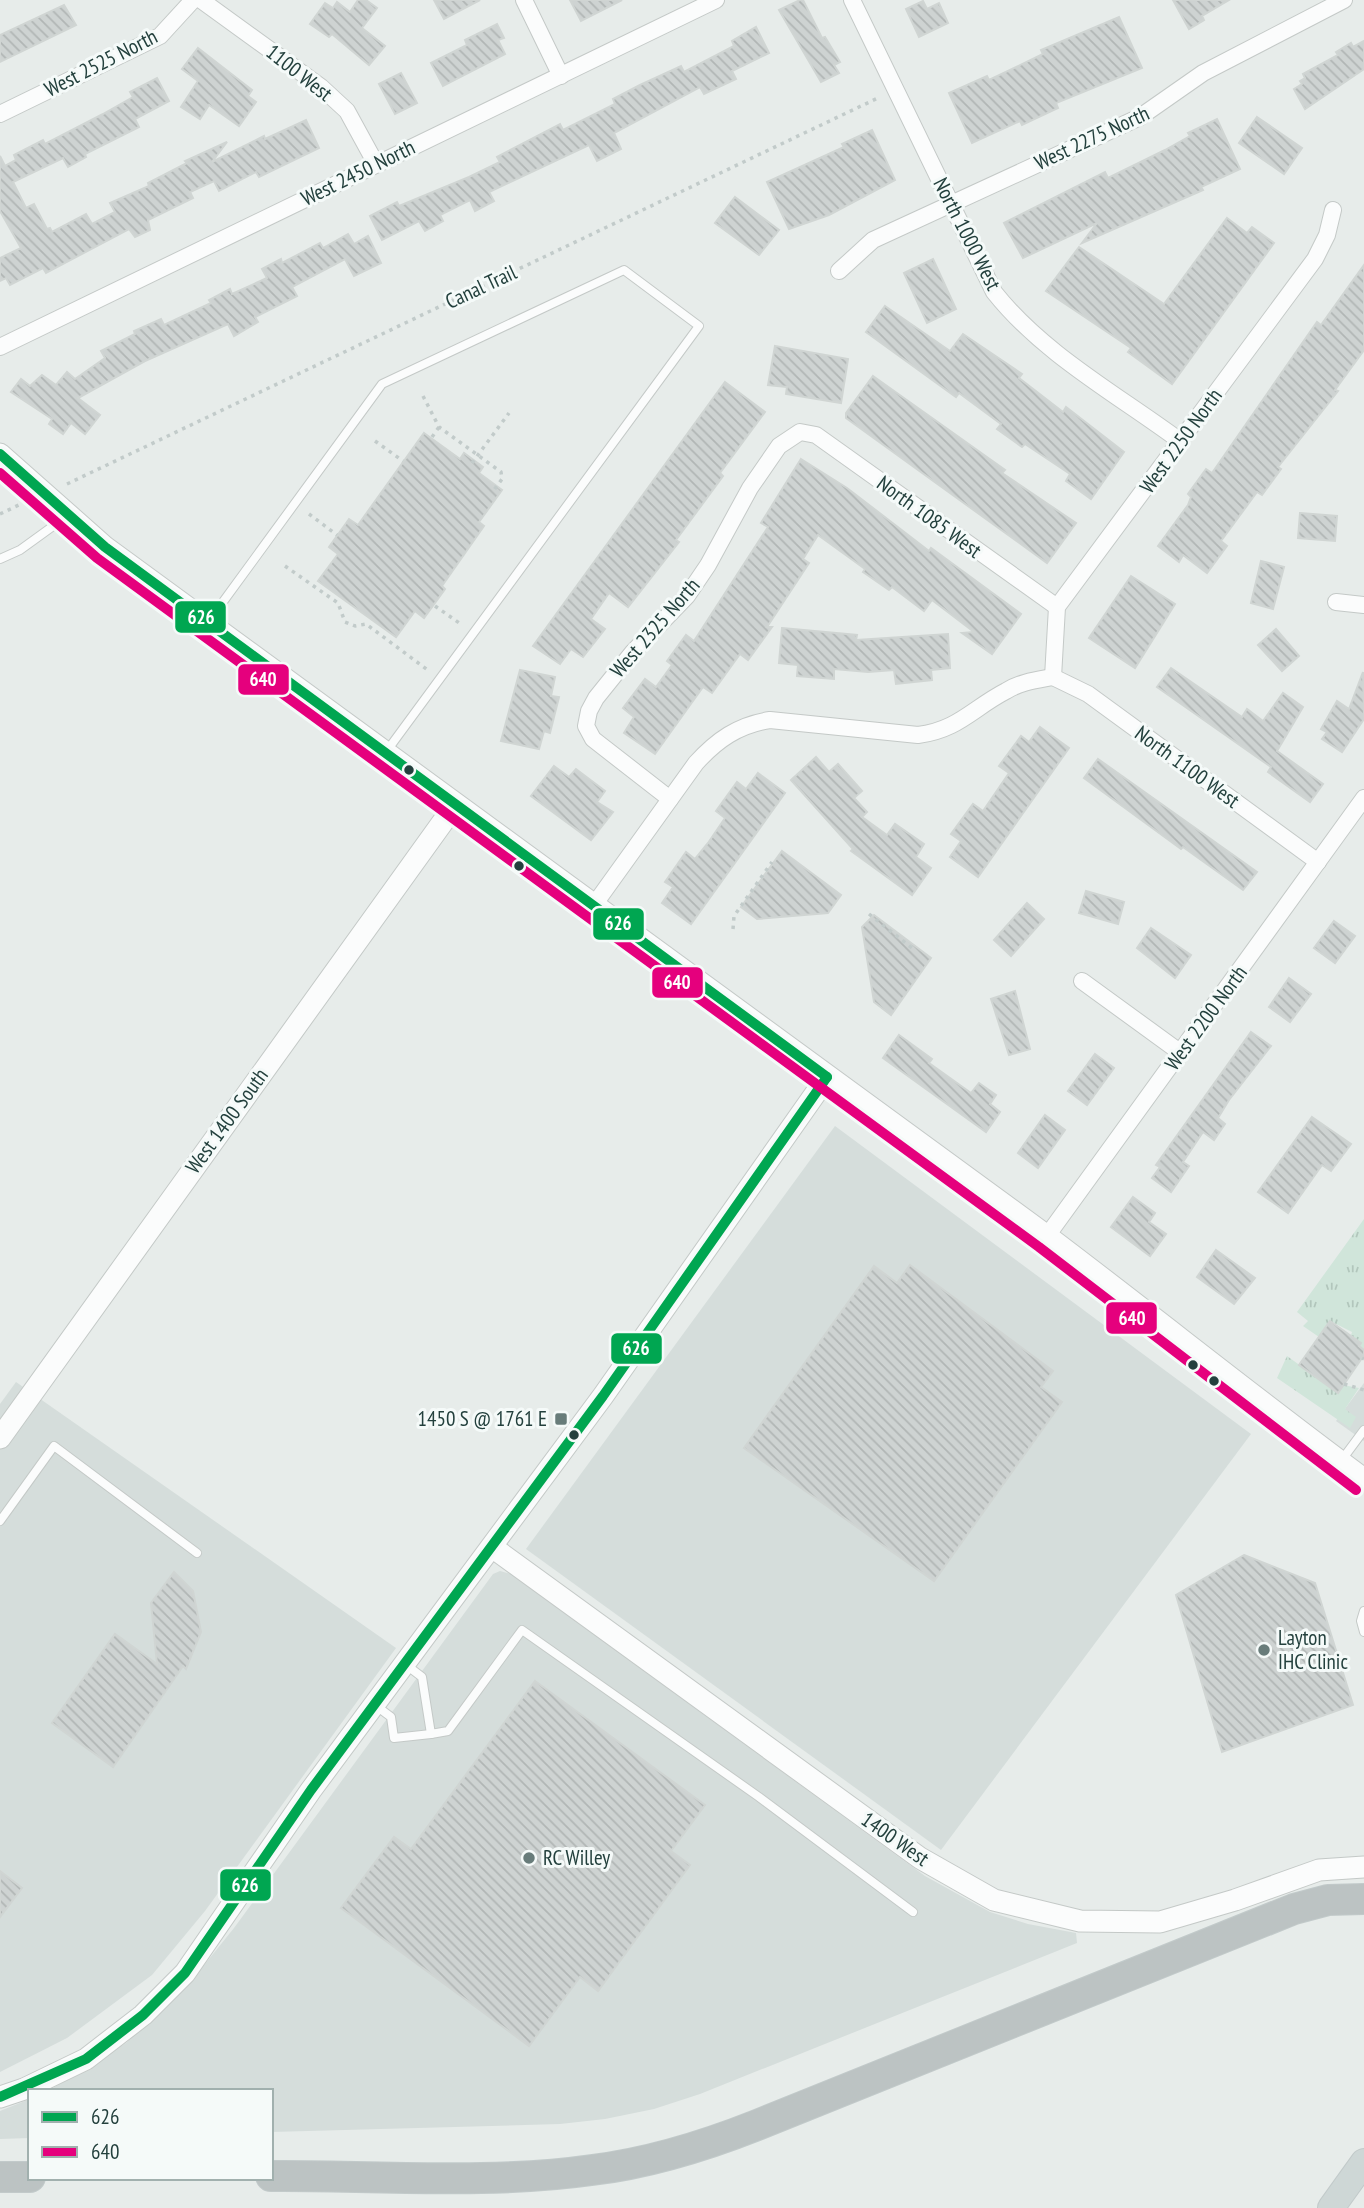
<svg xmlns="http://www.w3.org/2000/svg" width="1364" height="2208" viewBox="0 0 1364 2208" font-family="'PT Sans Narrow',sans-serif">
	<defs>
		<pattern id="grass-tufts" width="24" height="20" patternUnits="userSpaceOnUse" patternTransform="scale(1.75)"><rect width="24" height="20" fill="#d0e5da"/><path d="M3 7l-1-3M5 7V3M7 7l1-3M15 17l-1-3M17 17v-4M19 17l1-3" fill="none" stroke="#b2c6bc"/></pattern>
		<pattern id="building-back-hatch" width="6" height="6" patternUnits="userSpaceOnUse" patternTransform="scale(1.75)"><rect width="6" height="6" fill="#ced3d2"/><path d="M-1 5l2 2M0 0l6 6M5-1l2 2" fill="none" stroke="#b1b6b5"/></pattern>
	</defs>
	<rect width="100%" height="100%" fill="#e7ecea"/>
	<g fill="#d5dddb">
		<path d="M835,1126L1251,1434L941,1850L526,1549Z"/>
		<path d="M16,1382L396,1648L205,1911L152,1975L67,2038L0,2072V1404Z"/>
		<path d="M1364,1383V1441L1336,1421Z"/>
		<path d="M500,1571L511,1574L925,1876L990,1912L1028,1924L1076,1933L1077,1943L700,2094L654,2109L605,2119L560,2124L271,2132V2091H48L126,2043L188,1985L234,1928L493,1574Z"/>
		<path d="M30,2099V2138L0,2139V2111Z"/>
	</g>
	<g fill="url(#grass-tufts)">
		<path d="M1364,1219V1349H1363L1359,1346L1361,1343L1351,1335L1352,1332L1330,1321L1319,1337L1303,1326L1308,1321L1297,1312Z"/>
		<path d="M1287,1356L1337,1392L1343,1385L1359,1388L1345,1409L1356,1417L1350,1428L1277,1378Z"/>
	</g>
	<g fill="url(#building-back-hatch)" stroke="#d0d5d3" stroke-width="2">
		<path d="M358,0H366L377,8L362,28L385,46L369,65L332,34L329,37L310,24L325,3L333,8L337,2L350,12Z"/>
		<path d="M434,0H480L444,19Z"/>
		<path d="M570,0H622L581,21Z"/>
		<path d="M800,0H803L822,38L825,37L840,62L834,65L839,73L821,82L779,10Z"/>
		<path d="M1173,0H1229L1202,16L1204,20L1189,29Z"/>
		<path d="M923,1L927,9L939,3L948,23L919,37L906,9Z"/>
		<path d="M64,5L76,25L0,62V35Z"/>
		<path d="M1119,17L1142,68L1056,103L1058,108L1022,125L1020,121L972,143L949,93L987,76L989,80L1043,54L1041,50Z"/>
		<path d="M497,24L504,38L498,40L505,54L443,86L431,63L467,45L465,40Z"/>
		<path d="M756,27L769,53L732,71L736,79L704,94L700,87L614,133L621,149L597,161L589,145L489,192L494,201L475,211L470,200L440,215L443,221L425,231L419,221L382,240L370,216L397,202L399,206L469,177L500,162L497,157L560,124L563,130L615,104L613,99L640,85L681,66L684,72L734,46L732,41Z"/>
		<path d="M1364,41V69L1305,109L1294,89L1302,84L1300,81L1305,78L1303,74L1338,55L1336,52L1351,43L1353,47Z"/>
		<path d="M198,48L252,90L248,96L256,102L239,126L209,105L200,119L181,107L198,81L182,69Z"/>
		<path d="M401,73L417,103L395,114L379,84Z"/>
		<path d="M157,78L169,101L135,119L139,127L85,154L86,157L68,167L63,158L13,182L26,208L34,204L47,229L50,228L52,232L86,214L92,224L115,212L110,203L149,186L148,183L187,163L185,161L227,142L212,162L264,136L265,139L306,120L319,148L259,177L256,172L219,191L214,181L190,192L193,198L148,220L150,230L135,237L129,229L46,273L43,268L10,285L6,278L0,281V258L21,248L0,211V156L5,166L16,160L14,155L43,140L45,144L103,114L133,97L130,92Z"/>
		<path d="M1257,117L1302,148L1284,174L1239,143Z"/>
		<path d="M1217,119L1240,169L1201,187L1203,190L1082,243L1097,223L1023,258L1004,223L1105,172L1108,178L1165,150L1190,136L1188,133Z"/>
		<path d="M872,130L895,180L829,215L789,229L767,182L844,147L842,144Z"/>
		<path d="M735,197L779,230L759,255L715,223Z"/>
		<path d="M1227,218L1247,233L1252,227L1274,243L1172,384L1128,352L1131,348L1046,291L1079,247L1164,304Z"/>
		<path d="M348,234L354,244L368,236L381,263L354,276L345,259L292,287L297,296L255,317L258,322L234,336L228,324L145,361L78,398L100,415L85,434L71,423L63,434L49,424L52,419L11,392L21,379L30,386L42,375L56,385L67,372L75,379L105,358L101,351L135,334L134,331L161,319L164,325L211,303L209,300L230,289L232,294L267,278L262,269L281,259L282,263L320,243L323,248Z"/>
		<path d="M933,259L956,309L927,323L904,273Z"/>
		<path d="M1364,265V350L1335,390L1338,391L1278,467L1281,469L1262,495L1257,492L1221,541L1227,546L1207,573L1183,555L1179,562L1158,546L1188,505L1191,497L1188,494L1206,469L1212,473L1317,322L1321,325Z"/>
		<path d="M885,306L950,351L963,334L1022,374L1019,378L1063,412L1066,407L1124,452L1091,499L1066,481L1070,474L1025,444L1022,447L997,429L1001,424L959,393L956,397L866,332Z"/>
		<path d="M775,346L848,359L841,403L786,394L787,387L768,385Z"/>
		<path d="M873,376L1005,470L1002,473L1076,523L1047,563L846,418V413Z"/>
		<path d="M725,382L765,412L720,473L723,476L676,540L679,542L628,607L609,593L591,619L605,629L583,657L571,649L560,664L533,646Z"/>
		<path d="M424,433L460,459L464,453L483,467L479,473L502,490L479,522L484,526L442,586L445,589L424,618L415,611L396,637L318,581L338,554L329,547L349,519L358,525Z"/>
		<path d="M801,459L847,488L929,551L931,548L1021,614L992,654L962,633L974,632L932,600L924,611L892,587L889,590L863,572L865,569L818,535L803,559L809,563L767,627H772L748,660L740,654L712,693L703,687L655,754L624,733L634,717L623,708L645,679L656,687L672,665L667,661L686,635L694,641L768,527L761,523Z"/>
		<path d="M1300,513L1337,516L1335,541L1298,538Z"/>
		<path d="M1261,561L1284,567L1273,609L1251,603Z"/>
		<path d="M1131,576L1175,604L1135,668L1089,638Z"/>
		<path d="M782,628L857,635L856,640L948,634L950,668L931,670L932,680L896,684L894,670L868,672L834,669V679L797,676L798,665L779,663Z"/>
		<path d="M1276,629L1299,656L1282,671L1258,645Z"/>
		<path d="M1171,668L1242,717L1247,709L1263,721L1283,693L1303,707L1277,751L1323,784L1310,802L1268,772L1271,767L1157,687Z"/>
		<path d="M520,670L555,677L551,696L559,697L550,733L544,731L539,749L501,741Z"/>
		<path d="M1363,672L1364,719L1342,752L1322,739L1327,732L1321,729L1337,701L1349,709Z"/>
		<path d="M1040,727L1069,748L978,877L950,857L961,841L951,834L973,804L983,811L1009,773L999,766L1021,736L1029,742Z"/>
		<path d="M816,757L829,772L838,764L862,791L854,798L867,812L862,817L887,835L895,824L924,844L916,857L931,868L912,895L851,851L853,849L791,780Z"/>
		<path d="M1098,759L1257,872L1243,890L1183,847L1181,849L1084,778Z"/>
		<path d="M554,766L569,777L576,769L605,791L597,802L613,812L591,840L531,796Z"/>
		<path d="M758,773L785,793L691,924L662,903L673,887L665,882L686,852L695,859L708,843L725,818L716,811L737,782L746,789Z"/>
		<path d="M782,851L841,895L828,913L757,919L741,907Z"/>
		<path d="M1086,891L1124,902L1118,924L1079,913Z"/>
		<path d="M1027,903L1044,919L1011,956L994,940Z"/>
		<path d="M874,915L931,958L891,1015L874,1002L862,927Z"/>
		<path d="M1334,921L1355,936L1335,963L1314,948Z"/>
		<path d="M1151,928L1191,955L1175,978L1137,948Z"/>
		<path d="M1289,978L1311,994L1290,1022L1269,1007Z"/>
		<path d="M1015,991L1030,1049L1009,1055L991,999Z"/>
		<path d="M1251,1032L1271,1046L1229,1100L1218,1118L1225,1124L1214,1140L1203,1132L1183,1162L1189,1166L1171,1192L1152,1178L1160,1167L1156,1165Z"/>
		<path d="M899,1035L932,1059L929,1063L971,1093L979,1083L996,1095L990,1104L1000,1112L986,1132L883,1058Z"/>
		<path d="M1095,1054L1114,1068L1087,1105L1068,1091Z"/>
		<path d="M1045,1115L1065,1130L1038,1168L1018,1153Z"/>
		<path d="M1312,1117L1351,1144L1331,1171L1322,1165L1288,1213L1258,1192Z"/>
		<path d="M1133,1197L1155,1213L1149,1222L1166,1234L1150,1256L1111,1227Z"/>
		<path d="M1216,1250L1255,1278L1234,1304L1197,1277Z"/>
		<path d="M910,1265L1053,1371L1041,1387L1062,1402L934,1581L744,1448L874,1266L897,1283Z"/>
		<path d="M1330,1321L1361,1343L1359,1346L1364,1350V1355L1338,1393L1299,1365Z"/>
		<path d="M1244,1555L1315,1583L1353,1705L1222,1752L1176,1595Z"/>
		<path d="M174,1572L193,1591L201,1632L186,1669L183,1666L113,1767L52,1723L115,1634L157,1664L151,1603Z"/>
		<path d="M535,1681L705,1805L671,1851L690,1865L598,1991L580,1977L529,2046L341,1908L394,1837L411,1849Z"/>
		<path d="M0,1871L22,1888L0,1917Z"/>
	</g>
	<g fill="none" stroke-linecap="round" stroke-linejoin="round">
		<g stroke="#c4c9c7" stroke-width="10">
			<g id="service">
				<path d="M0,559L20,550L67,516"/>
				<path d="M209,621L382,384L624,270L699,326L386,752"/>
				<path d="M1341,1461L1364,1430"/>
				<path d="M0,1521L54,1446L197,1553"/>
				<path d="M1364,1611L1361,1621L1364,1632"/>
				<path d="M405,1664L422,1677L431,1734L448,1731L522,1630L759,1797L913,1912"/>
				<path d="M375,1705L391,1717L394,1738L431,1734"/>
			</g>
		</g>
		<g stroke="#c4c9c7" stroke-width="18">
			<g id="minor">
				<path d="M201,0L321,87L347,111L376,164"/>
				<path d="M524,0L561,76"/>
				<path d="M852,0L994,292C1043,354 1118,395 1180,441"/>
				<path d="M0,114L160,36L193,0"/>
				<path d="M839,271L873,240L1140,117L1203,73L1344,0"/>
				<path d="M0,347L716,0"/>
				<path d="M1336,602L1364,605"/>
				<path d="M1053,677L1057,607L1315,259L1327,235L1333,210"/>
				<path d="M1053,677L1088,694L1318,862"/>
				<path d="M670,799L593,739L586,726L589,711L596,698L633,652L687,596L708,565L750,488L779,446L800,432L816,435L1057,607"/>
				<path d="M594,905L696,763C717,740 738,725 770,720L918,735C958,730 973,708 1006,691C1020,682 1037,680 1053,677"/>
				<path d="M1082,981L1181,1053"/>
				<path d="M1047,1236L1364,798"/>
			</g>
		</g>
		<g stroke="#c4c9c7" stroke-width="23">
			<g id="tertiary">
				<path d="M0,454L105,547L1047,1236C1153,1316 1257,1400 1364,1479"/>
				<path d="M0,1438L455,805"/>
				<path d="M492,1547L920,1858L994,1900L1080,1921L1160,1922L1235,1900L1319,1870L1364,1867"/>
				<path d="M0,2097L24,2089L86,2059L143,2015L185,1973L311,1790L603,1396L827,1077"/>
			</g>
		</g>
		<g stroke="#c2caca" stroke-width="28">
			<path id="primary" d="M1331,2208L1364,2162"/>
		</g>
		<g stroke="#c2caca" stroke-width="32">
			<g id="motorway">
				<path d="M271,2176C377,2175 487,2185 592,2170C649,2163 704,2146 757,2125L1294,1909L1328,1900L1364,1899"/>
				<path d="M0,2177H30"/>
			</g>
		</g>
		<g stroke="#c2cbca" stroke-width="3.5" stroke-dasharray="3.5 5" stroke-linecap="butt">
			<path d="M423,396L439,427L501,472L502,479L494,490"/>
			<path d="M432,437L439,427"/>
			<path d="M375,441L403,461"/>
			<path d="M472,463L509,413"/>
			<path d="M67,484L880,97"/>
			<path d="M0,514L23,503"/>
			<path d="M309,514L337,535"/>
			<path d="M285,566L338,603L345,622L355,626L366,624L429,671"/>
			<path d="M435,606L462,625"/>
			<path d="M869,914L912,948"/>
			<path d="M733,929L734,916L772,862"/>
			<path d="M1362,1358L1364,1359"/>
			<path d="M1344,1384L1364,1390"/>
		</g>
		<use href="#service" stroke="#fbfcfc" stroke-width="8"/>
		<use href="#minor" stroke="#fbfcfc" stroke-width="16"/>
		<use href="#tertiary" stroke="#fbfcfc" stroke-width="21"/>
		<use href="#primary" stroke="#ced7d6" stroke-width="26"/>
		<use href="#motorway" stroke="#bcc3c3" stroke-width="30"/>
		<g stroke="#f5faf9" stroke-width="16">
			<g id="bus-1">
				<path d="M0,454L105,547L827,1077"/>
				<path d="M0,2097L86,2059L143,2015L185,1973L311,1790L603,1396L827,1077"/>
			</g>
		</g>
		<g stroke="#f5faf9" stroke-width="16">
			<path id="bus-2" d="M0,473L97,558L1039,1247L1356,1490"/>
		</g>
		<use href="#bus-1" stroke="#00a651" stroke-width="10"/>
		<use href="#bus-2" stroke="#e5007d" stroke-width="10"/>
	</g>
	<g fill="#23403d" stroke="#f5faf9" stroke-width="2.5">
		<circle cx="409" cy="770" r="6"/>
		<circle cx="519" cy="866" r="6"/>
		<circle cx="1193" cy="1365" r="6"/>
		<circle cx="1214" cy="1381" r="6"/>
		<circle cx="574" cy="1435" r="6"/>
	</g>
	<g fill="#687c7a" stroke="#f5faf9" stroke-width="2.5">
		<rect x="554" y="1412" width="14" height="14" rx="3.5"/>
		<circle cx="1264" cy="1650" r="7"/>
		<circle cx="529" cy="1858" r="7"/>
	</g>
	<g text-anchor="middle" stroke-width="6" stroke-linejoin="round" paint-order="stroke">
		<g font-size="21" fill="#23403d" stroke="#f5faf9">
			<text transform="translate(101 63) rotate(-27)" y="7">West 2525 North</text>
			<text transform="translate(299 73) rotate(38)" y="7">1100 West</text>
			<text transform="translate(1092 138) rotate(-25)" y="7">West 2275 North</text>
			<text transform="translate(358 173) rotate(-26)" y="7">West 2450 North</text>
			<text transform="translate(967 234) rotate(63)" y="7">North 1000 West</text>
			<text transform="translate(481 287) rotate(-25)" y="7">Canal Trail</text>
			<text transform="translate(1181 441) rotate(-54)" y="7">West 2250 North</text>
			<text transform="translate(929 517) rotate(36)" y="7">North 1085 West</text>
			<text transform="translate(655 628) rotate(-49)" y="7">West 2325 North</text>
			<text transform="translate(1187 767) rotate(36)" y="7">North 1100 West</text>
			<text transform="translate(1206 1018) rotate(-54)" y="7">West 2200 North</text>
			<text transform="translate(227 1121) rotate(-54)" y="7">West 1400 South</text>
			<text transform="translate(895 1839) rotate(35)" y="7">1400 West</text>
		</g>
		<g font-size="21" fill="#23403d" stroke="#f5faf9" text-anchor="start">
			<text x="547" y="1426" text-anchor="end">1450 S @ 1761 E</text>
			<text x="1278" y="1645">Layton<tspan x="1278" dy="24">IHC Clinic</tspan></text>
			<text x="543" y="1865">RC Willey</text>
		</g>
	</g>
	<g stroke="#f5faf9" stroke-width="2.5">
		<rect x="174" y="600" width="53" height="34" rx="7" fill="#00a651"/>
		<rect x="237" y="663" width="53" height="33" rx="7" fill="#e5007d"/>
		<rect x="592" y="907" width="53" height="34" rx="7" fill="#00a651"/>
		<rect x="651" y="966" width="53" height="33" rx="7" fill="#e5007d"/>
		<rect x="1105" y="1301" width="53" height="34" rx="7" fill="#e5007d"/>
		<rect x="610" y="1332" width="53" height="33" rx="7" fill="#00a651"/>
		<rect x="219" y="1868" width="53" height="34" rx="7" fill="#00a651"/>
	</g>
	<g font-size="19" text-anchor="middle" font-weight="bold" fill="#fff">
		<text x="201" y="624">626</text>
		<text x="263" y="686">640</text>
		<text x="618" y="930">626</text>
		<text x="677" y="989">640</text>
		<text x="1132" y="1325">640</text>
		<text x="636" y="1355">626</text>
		<text x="245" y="1892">626</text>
	</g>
	<rect x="28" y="2089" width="245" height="91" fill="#f5faf9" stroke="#a1b0ae" stroke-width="2"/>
	<rect x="42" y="2112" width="35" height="10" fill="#00a651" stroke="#a1b0ae" stroke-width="2"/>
	<text x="91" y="2124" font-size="21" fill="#23403d">626</text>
	<rect x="42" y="2147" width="35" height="10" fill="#e5007d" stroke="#a1b0ae" stroke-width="2"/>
	<text x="91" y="2159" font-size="21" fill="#23403d">640</text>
</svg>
